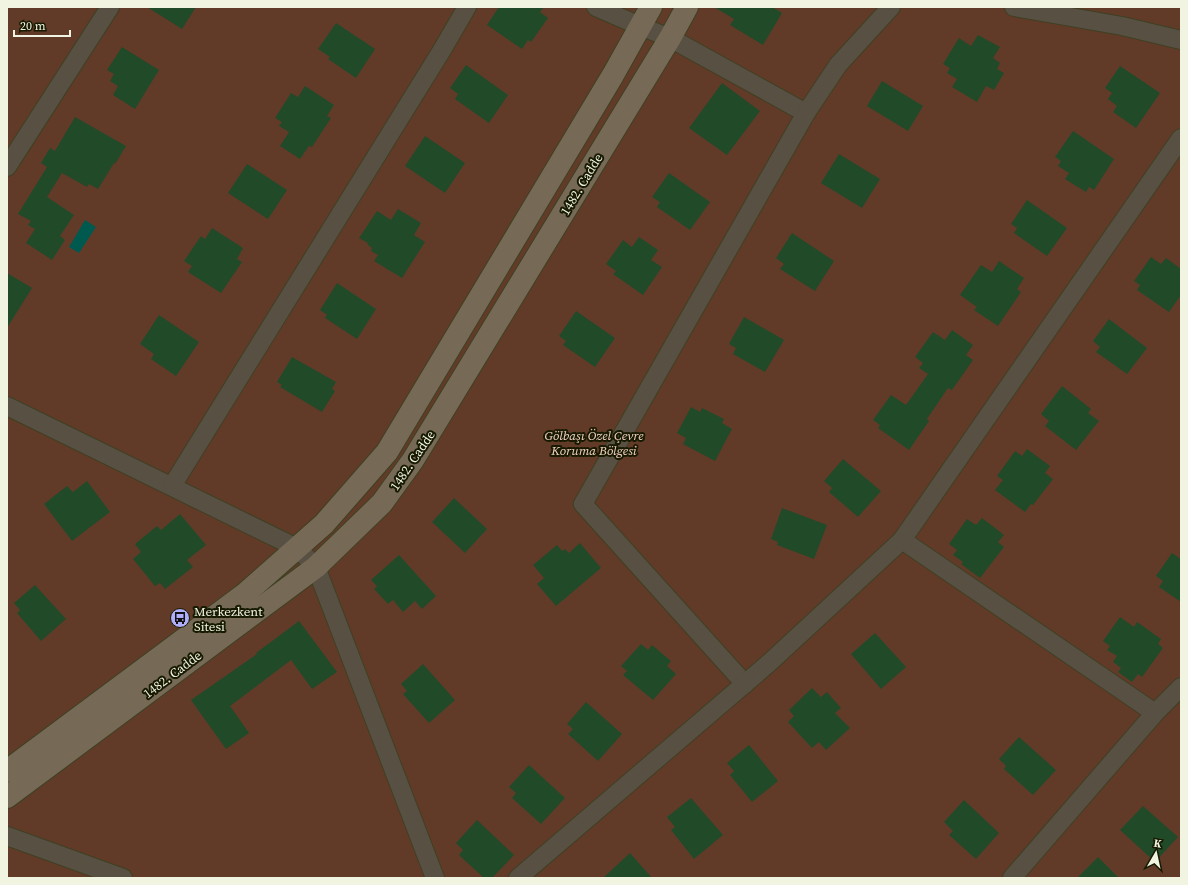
<svg xmlns="http://www.w3.org/2000/svg" width="1188" height="885" viewBox="0 0 1188 885" font-family="'Source Serif 4',serif">
	<rect width="100%" height="100%" fill="#212304"/>
	<rect fill="#623b28" x="7" y="7" width="1174" height="871"/>
	<path fill="#00594f" d="M85,220L96,227L79,253L69,247Z"/>
	<g fill="#204a28">
		<path d="M147,7H196L182,29Z"/>
		<path d="M499,7H544L540,12L548,18L531,42L528,40L522,49L487,25Z"/>
		<path d="M714,7H772L782,13L763,45L730,25L734,19Z"/>
		<path d="M336,23L375,49L356,78L328,59L330,57L318,49Z"/>
		<path d="M978,35L1000,47L993,58L1000,63L997,69L1004,73L994,90L986,86L977,102L952,87L957,79L947,73L950,68L943,64L959,38L971,46Z"/>
		<path d="M122,47L159,70L135,109L113,95L118,86L110,81L114,74L107,70Z"/>
		<path d="M466,65L508,95L489,123L455,99L458,94L450,88Z"/>
		<path d="M1120,66L1160,93L1136,128L1113,112L1117,106L1108,99L1112,93L1105,88Z"/>
		<path d="M882,81L923,106L908,131L867,106Z"/>
		<path d="M722,83L760,111L727,155L689,128Z"/>
		<path d="M305,86L334,105L327,116L331,118L312,147L309,146L300,159L280,146L289,132L279,126L282,122L275,118L291,93L298,97Z"/>
		<path d="M75,117L126,146L115,164L114,163L98,189L89,184L87,187L62,173L47,197L74,215L60,236L65,240L52,260L26,243L35,229L28,225L31,221L18,214L47,167L41,163L50,148L55,151Z"/>
		<path d="M1073,131L1114,159L1094,190L1089,187L1086,192L1065,179L1069,173L1058,166L1061,161L1055,157Z"/>
		<path d="M425,136L465,163L445,193L405,166Z"/>
		<path d="M839,154L880,179L862,208L821,183Z"/>
		<path d="M247,164L287,190L268,219L228,193Z"/>
		<path d="M669,173L710,202L690,230L657,207L660,202L652,197Z"/>
		<path d="M1027,200L1067,228L1047,256L1014,233L1017,228L1011,224Z"/>
		<path d="M398,209L421,223L414,235L425,242L402,278L374,261L378,255L371,251L372,248L367,244L368,243L359,238L377,211L391,220Z"/>
		<path d="M212,228L243,248L237,259L242,262L221,293L188,272L192,266L184,261L201,236L205,239Z"/>
		<path d="M792,233L834,261L815,291L780,269L784,264L776,258Z"/>
		<path d="M639,237L658,250L651,260L662,267L643,295L613,274L616,271L606,264L623,240L632,247Z"/>
		<path d="M1151,257L1161,264L1166,258L1181,269V295L1169,312L1137,290L1140,285L1134,281Z"/>
		<path d="M999,261L1024,278L1017,289L1021,292L998,326L974,310L977,307L960,295L981,265L992,272Z"/>
		<path d="M7,273L32,288L7,328Z"/>
		<path d="M337,283L376,309L357,339L325,318L327,315L320,310Z"/>
		<path d="M576,311L615,338L595,367L563,345L566,341L559,336Z"/>
		<path d="M159,315L199,342L176,376L151,359L154,354L140,344Z"/>
		<path d="M744,317L784,340L765,372L733,354L736,348L729,344Z"/>
		<path d="M1109,319L1147,348L1127,374L1096,352L1100,347L1093,341Z"/>
		<path d="M952,330L973,345L966,355L973,360L952,390L948,388L927,419L929,421L909,450L878,428L880,425L873,420L891,395L906,405L928,374L919,368L923,363L915,357L933,332L945,340Z"/>
		<path d="M292,357L336,382L332,389L335,391L322,412L280,387L282,385L277,382Z"/>
		<path d="M1062,386L1091,409L1088,413L1099,421L1076,450L1045,426L1049,421L1041,414Z"/>
		<path d="M691,407L700,412L702,408L724,419L722,423L732,429L715,461L683,444L686,438L677,433Z"/>
		<path d="M1027,449L1050,466L1045,473L1053,479L1033,505L1031,504L1025,512L995,490L1003,480L997,476L1015,451L1022,456Z"/>
		<path d="M843,459L881,491L858,517L829,492L832,488L824,481Z"/>
		<path d="M87,481L110,512L72,541L44,504L67,486L73,492Z"/>
		<path d="M454,498L487,529L465,553L432,522Z"/>
		<path d="M782,508L827,525L814,559L777,545L778,542L771,539Z"/>
		<path d="M180,514L206,545L187,560L193,567L165,589L160,583L155,586L133,559L141,552L135,544L157,526L161,530Z"/>
		<path d="M982,518L1004,535L998,542L1004,547L980,578L961,564L963,562L953,555L957,550L949,544L967,519L976,525Z"/>
		<path d="M580,543L601,568L556,606L537,584L544,578L533,565L557,545L562,551L565,549L569,553Z"/>
		<path d="M1172,553L1181,559V602L1159,587L1163,581L1156,576Z"/>
		<path d="M399,555L436,596L422,609L415,601L403,612L393,600L388,604L374,589L377,586L371,580Z"/>
		<path d="M35,585L66,619L41,641L17,613L20,610L14,603Z"/>
		<path d="M1120,617L1134,627L1137,622L1161,639L1158,644L1163,648L1142,677L1138,674L1132,682L1118,672L1121,668L1113,662L1117,656L1107,650L1110,646L1103,641Z"/>
		<path d="M299,621L337,672L312,689L291,660L230,706L249,733L226,749L191,700L257,654L256,653Z"/>
		<path d="M875,633L906,667L881,689L851,654Z"/>
		<path d="M641,644L648,650L652,645L671,661L667,666L676,674L653,700L623,675L627,671L621,666Z"/>
		<path d="M423,664L455,700L429,723L403,694L407,691L401,684Z"/>
		<path d="M812,688L821,697L827,692L841,708L835,713L850,728L826,750L819,742L812,748L788,722L794,716L789,710Z"/>
		<path d="M586,702L622,734L598,761L568,734L573,729L567,724Z"/>
		<path d="M1019,737L1056,770L1033,795L1004,769L1006,766L999,759Z"/>
		<path d="M749,745L778,781L752,802L730,775L734,771L727,763Z"/>
		<path d="M529,765L565,798L541,824L512,798L516,793L509,787Z"/>
		<path d="M691,798L723,835L694,859L671,830L675,827L667,817Z"/>
		<path d="M964,800L999,833L976,859L949,835L953,831L944,822Z"/>
		<path d="M1143,806L1178,837L1155,862L1120,830Z"/>
		<path d="M477,820L514,855L492,878H484L459,855L463,850L456,843Z"/>
		<path d="M630,853L652,878H603Z"/>
		<path d="M1098,857L1119,878H1077Z"/>
	</g>
	<g fill="none" stroke-linecap="round" stroke-linejoin="round">
		<g stroke="#3e4023" stroke-width="20">
			<g id="street">
				<path d="M596,7L640,26L670,38L806,113"/>
				<path d="M1014,7L1122,26L1181,40"/>
				<path d="M7,167L110,7"/>
				<path d="M7,406L297,548L316,567L435,878"/>
				<path d="M172,486L442,50L467,7"/>
				<path d="M902,540L1155,713"/>
				<path d="M745,684L583,504L806,113L838,65L891,7"/>
				<path d="M7,836L123,878"/>
				<path d="M518,878L769,663L902,540L1181,138"/>
				<path d="M1012,878L1155,713L1181,687"/>
			</g>
		</g>
		<g stroke="#3e4023" stroke-width="24">
			<g id="secondary">
				<path d="M7,771L246,593L324,524L387,452L613,75L651,7"/>
				<path d="M7,797L316,567L382,503L413,460L670,38L687,7"/>
			</g>
		</g>
		<use href="#street" stroke="#585043" stroke-width="18"/>
		<use href="#secondary" stroke="#766a56" stroke-width="22"/>
	</g>
	<defs>
		<g id="bus-disc" transform="scale(1)"><circle r="9.5" fill="#b0aefa" stroke="#171a00"/><path d="M-5-6H5V4H4V6H2V4H-2V6H-4V4H-5ZM-3.5-4V0h7V-4ZM-3.5 1.2v1.5H-2V1.2ZM2 1.2v1.5H3.5V1.2Z" fill="#111"/></g>
	</defs>
	<g fill-rule="evenodd">
		<use href="#bus-disc" x="180" y="618"/>
	</g>
	<g text-anchor="middle" stroke-width="4" stroke-linejoin="round" paint-order="stroke">
		<g font-size="13" fill="#f1f4e1" stroke="#171a00">
			<text transform="translate(581 184) rotate(-59)" y="5">1482. Cadde</text>
			<text transform="translate(412 460) rotate(-56)" y="5">1482. Cadde</text>
			<text transform="translate(172 674) rotate(-37)" y="5">1482. Cadde</text>
		</g>
		<g font-size="13" font-style="italic" fill="#f4d3c4" stroke="#171a00">
			<text x="594" y="440">Gölbaşı Özel Çevre<tspan x="594" dy="15">Koruma Bölgesi</tspan></text>
		</g>
		<g font-size="13" fill="#f1f4e1" stroke="#171a00" text-anchor="start">
			<text x="194" y="616">Merkezkent<tspan x="194" dy="15">Sitesi</tspan></text>
		</g>
	</g>
	<rect width="1188" height="885" fill="none" stroke="#f1f4e1" stroke-width="16"/>
	<g transform="translate(1156 853) rotate(9)" stroke="#171a00" stroke-width="3" paint-order="stroke">
	<path d="M0-3L7 15L0 10L-7 15Z" fill="#f1f4e1"/>
	<text y="-6" font-size="11" font-weight="bold" text-anchor="middle" fill="#f1f4e1">K</text>
	</g>
	<path d="M14 30v6h56v-6" fill="none" stroke="#f1f4e1" stroke-width="2"/>
	<text x="20" y="30" font-size="12" fill="#f1f4e1" stroke="#171a00" stroke-width="3" paint-order="stroke">20 m</text>
</svg>
